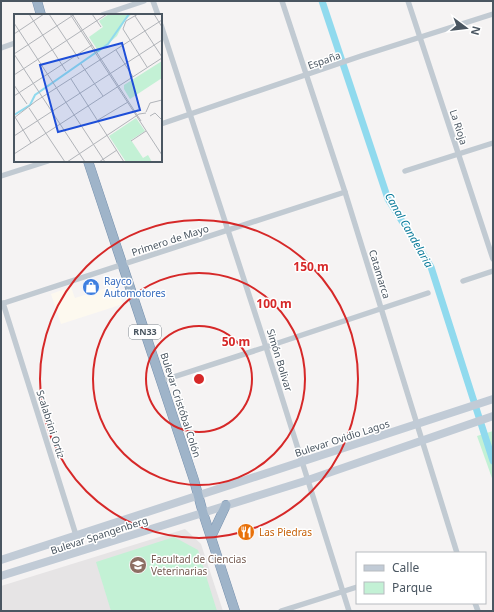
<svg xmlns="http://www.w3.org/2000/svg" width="494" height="612" viewBox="0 0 494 612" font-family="'Noto Sans',sans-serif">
	<rect width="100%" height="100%" fill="#f5f3f3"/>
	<path fill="#fdf9ef" d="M116,285L123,304L61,324L51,294L71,287L75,298Z"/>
	<path fill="#e6e4e5" d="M185,529L201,544L223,611H1V586Z"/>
	<g fill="#c3f1d5">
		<path d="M493,431V481L477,436Z"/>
		<path d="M174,537L198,550L217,611H111L96,562Z"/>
	</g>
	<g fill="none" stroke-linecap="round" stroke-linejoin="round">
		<path stroke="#90daee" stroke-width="7" d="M322,1L388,199L431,267L493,461"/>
		<g stroke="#7690ad" stroke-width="10">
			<g id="trunk">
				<path d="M37,1L41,15"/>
				<path d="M88,161L194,480L203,513L235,611"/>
				<path d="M211,537L226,505"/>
			</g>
		</g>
		<g stroke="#c1cad2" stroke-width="5.5">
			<path d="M153,1L158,15"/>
			<path d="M282,1L345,192L457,553"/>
			<path d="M408,1L493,259"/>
			<path d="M102,15L144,1"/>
			<path d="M161,25L266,347L349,611"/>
			<path d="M1,48L15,43"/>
			<path d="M161,124L361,56L493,14"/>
			<path d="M405,171L493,143"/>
			<path d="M1,176L48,161"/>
			<path d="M463,281L493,271"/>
			<path d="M3,303L81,551"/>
			<path d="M1,304L345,192"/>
			<path d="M161,381L266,347L428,293"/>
			<path d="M475,603L478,611"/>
			<path d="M281,611L357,587"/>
		</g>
		<g stroke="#c1cbd6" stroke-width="8">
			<path d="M1,560L493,399"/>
			<path d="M1,576L308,480L493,416"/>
		</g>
		<use href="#trunk" stroke="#9fb4c9" stroke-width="9"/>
	</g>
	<g fill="none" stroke="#d62828" stroke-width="2">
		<circle cx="199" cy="379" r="53"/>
		<circle cx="199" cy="379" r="106"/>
		<circle cx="199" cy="379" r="159"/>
	</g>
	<defs>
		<g id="shop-disc" transform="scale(0.9)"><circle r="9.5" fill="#3f7fe0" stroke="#fff"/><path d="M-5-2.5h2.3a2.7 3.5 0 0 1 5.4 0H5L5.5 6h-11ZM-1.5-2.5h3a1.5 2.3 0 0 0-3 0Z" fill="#fff"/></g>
		<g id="restaurant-disc" transform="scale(0.9)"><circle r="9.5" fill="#e8710a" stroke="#fff"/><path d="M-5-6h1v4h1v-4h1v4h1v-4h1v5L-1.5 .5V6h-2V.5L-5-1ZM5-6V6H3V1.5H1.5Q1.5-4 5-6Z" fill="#fff"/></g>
		<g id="university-disc" transform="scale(0.9)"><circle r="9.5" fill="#8d6e63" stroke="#fff"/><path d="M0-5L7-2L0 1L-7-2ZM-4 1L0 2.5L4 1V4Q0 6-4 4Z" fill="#fff"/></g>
	</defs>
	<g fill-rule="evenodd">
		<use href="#shop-disc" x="91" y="287"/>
		<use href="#restaurant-disc" x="246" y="532"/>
		<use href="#university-disc" x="138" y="565"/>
	</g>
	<g text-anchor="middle" stroke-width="3" stroke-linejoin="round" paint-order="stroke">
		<rect fill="#fff" stroke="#808990" stroke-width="1" x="129" y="325" width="32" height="14" rx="3"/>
		<g font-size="9" font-weight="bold" fill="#4a5661">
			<text x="145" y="335">RN33</text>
		</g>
		<g font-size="10" fill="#4a5661" stroke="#fff">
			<text transform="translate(324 60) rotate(-19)" y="4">España</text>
			<text transform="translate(459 127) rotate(72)" y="4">La Rioja</text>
			<text transform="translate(170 240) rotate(-18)" y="4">Primero de Mayo</text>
			<text transform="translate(380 274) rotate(73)" y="4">Catamarca</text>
			<text transform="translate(280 360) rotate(73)" y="4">Simón Bolivar</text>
			<text transform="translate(181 405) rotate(72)" y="4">Bulevar Cristóbal Colón</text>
			<text transform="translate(51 424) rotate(72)" y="4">Scalabrini Ortiz</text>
			<text transform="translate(342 438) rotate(-18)" y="4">Bulevar Ovidio Lagos</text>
			<text transform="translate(99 535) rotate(-18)" y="4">Bulevar Spangenberg</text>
		</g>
		<g font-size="10" fill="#366cbe" stroke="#fff" text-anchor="start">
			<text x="104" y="285">Rayco<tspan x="104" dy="12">Automotores</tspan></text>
		</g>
		<g font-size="10" fill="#c56008" stroke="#fff" text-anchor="start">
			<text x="259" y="536">Las Piedras</text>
		</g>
		<g font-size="10" fill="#785e54" stroke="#fff" text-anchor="start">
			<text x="151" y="563">Facultad de Ciencias<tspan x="151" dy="12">Veterinarias</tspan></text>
		</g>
		<g font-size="11" font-style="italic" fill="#0c7c9b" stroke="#fff">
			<text transform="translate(409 230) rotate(60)" y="4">Canal Candelaria</text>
		</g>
	</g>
	<g transform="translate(14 14)">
		<rect width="148" height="148" fill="#f5f3f3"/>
		<path d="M95,0H118L111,6L103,22L85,38L75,23L89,13L85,7ZM148,47V64L116,85L110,75V71ZM122,104L131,117L117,126L129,144L134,141L138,148H112L95,122Z" fill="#c3f1d5"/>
		<path fill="none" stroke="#90daee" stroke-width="2" d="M0,101L16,91L21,81L94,30L115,0"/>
		<path fill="none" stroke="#b1b4b9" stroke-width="1" d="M15,0L52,57M35,0L65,45M56,0L148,141M58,0L127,107M78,0L87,13M124,0L112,7L109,15L133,53M140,0L148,13M121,2L148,43M0,9L91,148M0,20L30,0M102,36L119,63M0,40L71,148M0,40L61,0M67,50L89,82M0,61L93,0M57,65L110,148M0,71L13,90M0,82L78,31M15,94L51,148M132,98L136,89L148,86M136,102L141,99L148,106M1,103L17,129M0,104L22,87L148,6M84,106L114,88M0,122L148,26M117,127L132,117M0,140L148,44M53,148L125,100L132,99M85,148L103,136"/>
		<path fill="#1d4ed8" fill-opacity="0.15" stroke="#1d4ed8" stroke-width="2" d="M108,29L126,96L44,118L26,51Z"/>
		<rect width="148" height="148" fill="none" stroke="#4a5661" stroke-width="2"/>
	</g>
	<circle cx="199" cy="379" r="6" fill="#d62828" stroke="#fff" stroke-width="2"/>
	<g font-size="12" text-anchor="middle" font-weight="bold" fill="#d62828" stroke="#fff" stroke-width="3" stroke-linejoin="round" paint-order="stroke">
		<text x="311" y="271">150 m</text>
		<text x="274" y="308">100 m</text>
		<text x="236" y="346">50 m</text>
	</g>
	<rect width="494" height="612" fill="none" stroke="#4a5661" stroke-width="4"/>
	<rect x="356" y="552" width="130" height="52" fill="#ffffff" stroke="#b7bbc0"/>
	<rect x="364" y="565" width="20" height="6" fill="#c1cbd6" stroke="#b7bbc0"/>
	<text x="392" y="572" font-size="12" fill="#4a5661">Calle</text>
	<rect x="364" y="582" width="20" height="12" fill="#c3f1d5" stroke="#b7bbc0"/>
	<text x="392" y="592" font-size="12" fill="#4a5661">Parque</text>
	<g transform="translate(466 28) rotate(105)" stroke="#ffffff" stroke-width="3" paint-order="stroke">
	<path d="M0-3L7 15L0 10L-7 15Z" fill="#4a5661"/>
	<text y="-6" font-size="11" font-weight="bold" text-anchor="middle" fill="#4a5661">N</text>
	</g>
</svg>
